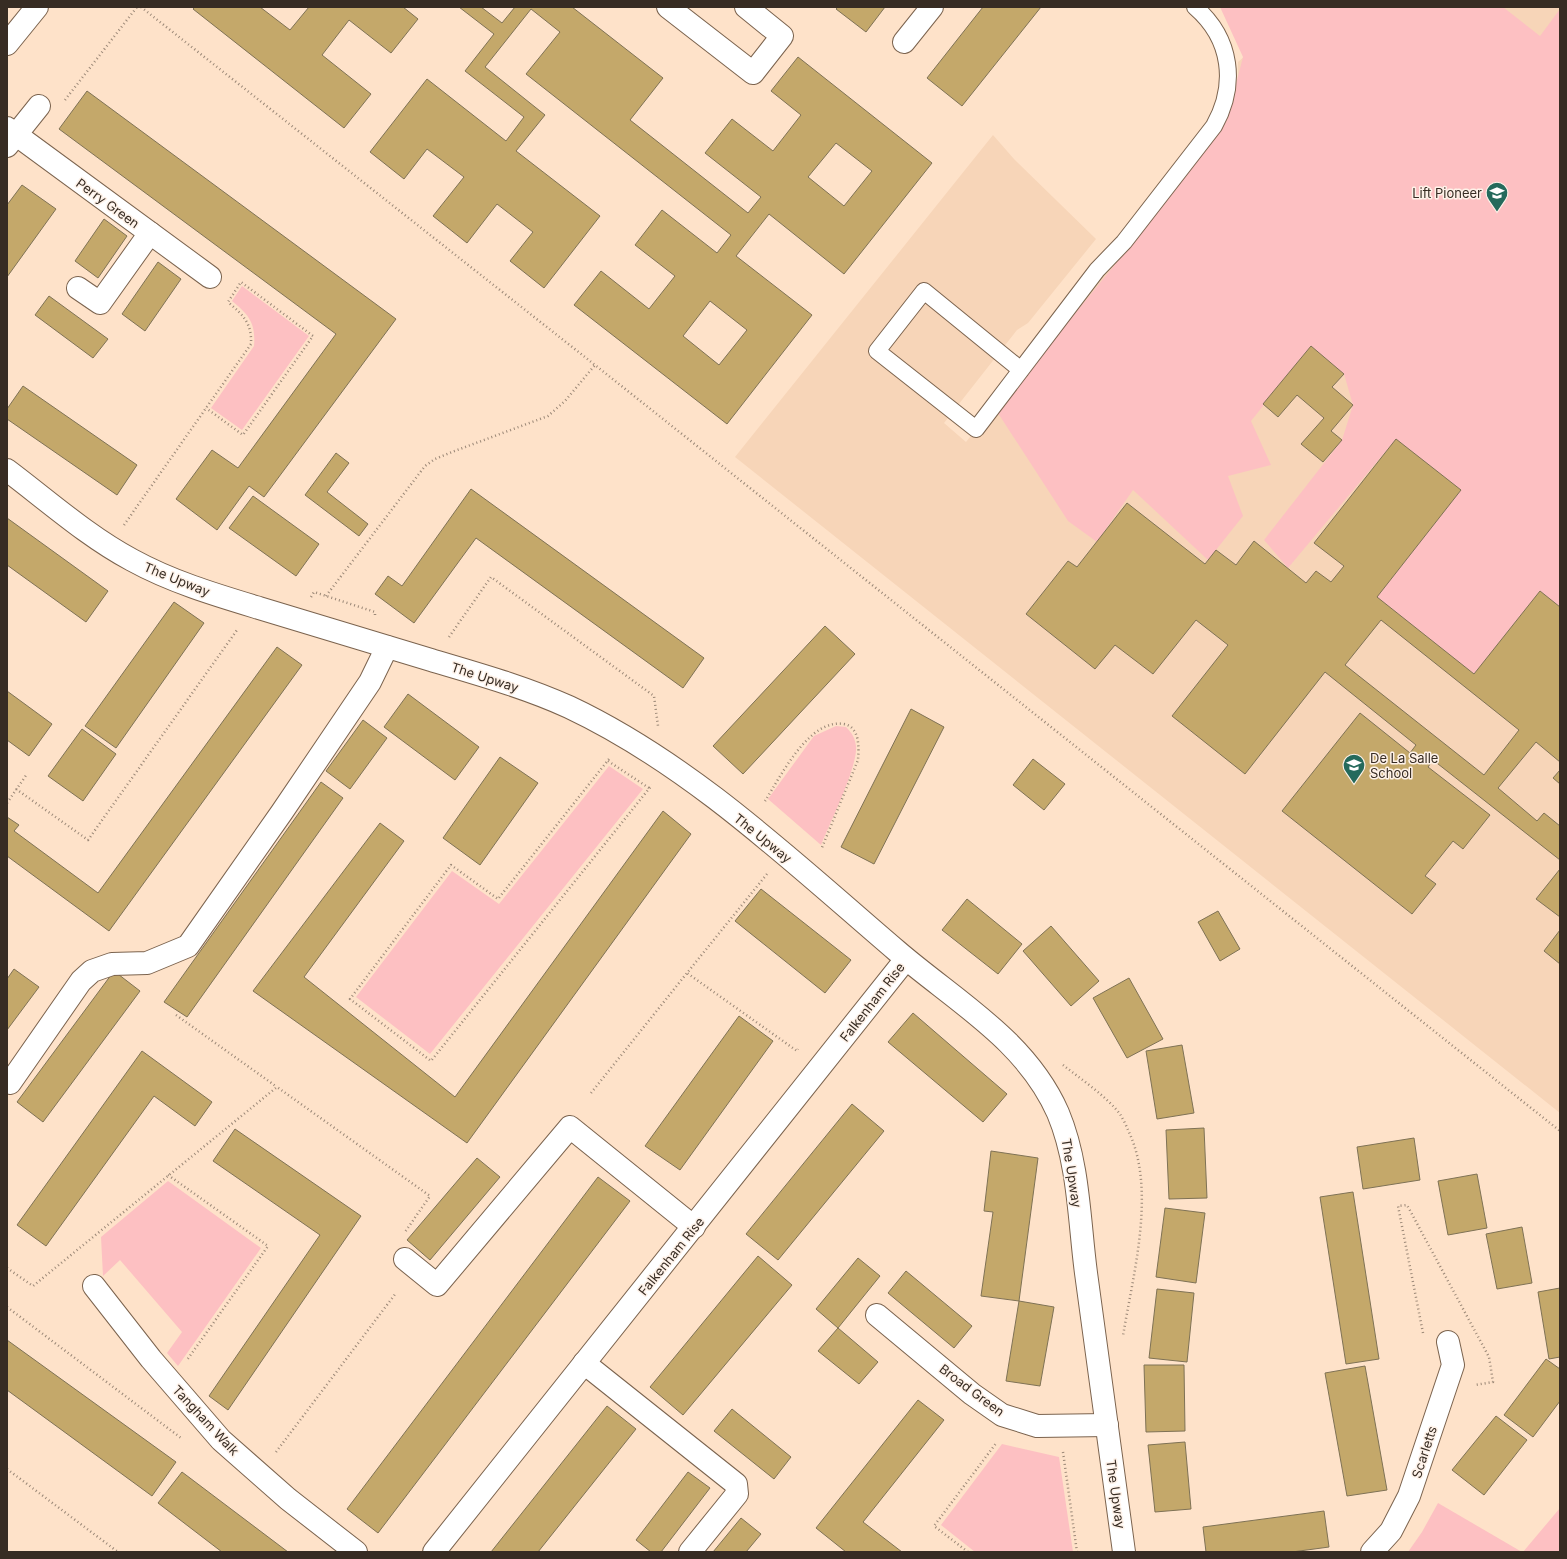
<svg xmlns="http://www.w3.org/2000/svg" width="1567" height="1559" viewBox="0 0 1567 1559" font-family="Inter,sans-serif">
	<rect width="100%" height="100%" fill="#fee2c9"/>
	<path fill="#f7d5b8" d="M1238,7H1560V1113L735,457L993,135L1014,159L1096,239L1028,323L1017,330L944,423L966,442L1106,266L1117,257H1122L1219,133L1230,113L1238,86V62L1265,39Z"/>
	<g fill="#fdc0c2">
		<path d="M1220,7H1503L1540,36L1560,9V607L1540,591L1474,674L1377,597L1461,490L1396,439L1288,568L1264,540L1342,440L1353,405L1344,374L1311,347L1251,421L1271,465L1228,476L1243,516L1208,560L1133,490L1097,542L1068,521L996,410L1126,251L1227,118L1243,57Z"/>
		<path d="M242,286L309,336L242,430L211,408L254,346C256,323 249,315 232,301Z"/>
		<path d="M836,726L846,727C852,733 855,738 856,746C858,766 830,823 821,845L768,799L814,736Z"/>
		<path d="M609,766L643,789L430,1054L356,997L452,871L499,904Z"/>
		<path d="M168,1181L261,1248L178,1366L167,1353L182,1332L120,1260L103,1276L101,1237Z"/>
		<path d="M1002,1444L1059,1457L1073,1552H975L941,1525Z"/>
		<path d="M1438,1503L1522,1552H1523H1408L1422,1532Z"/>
		<path d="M1560,1508V1552H1523Z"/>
	</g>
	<g fill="#c4a86a" stroke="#7f7255" fill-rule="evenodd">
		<path d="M195,7H260L290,30L309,7H403L418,19L391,53L349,20L322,55L371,94L344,128L193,9Z"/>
		<path d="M459,7H481L502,23L515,7H572L663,78L630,120L748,213L761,197L705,153L732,119L773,151L801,115L771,91L798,57L932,163L844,274L769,214L736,256L812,315L727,424L574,305L601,271L649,309L675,276L635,245L662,210L717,253L731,235L526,74L560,32L531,9L485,67L545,115L516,151L600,216L544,288L510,261L533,232L497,204L467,243L433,216L464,177L427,149L404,179L370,152L427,79L506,141L524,117L465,71L494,34ZM836,143L872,171L844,206L808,177ZM710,301L747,330L719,365L683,336Z"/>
		<path d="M838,7H885L866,32L836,9Z"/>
		<path d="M983,7H1041L962,106L927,78Z"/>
		<path d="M87,91L396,319L264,497L249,486L217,530L176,499L212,450L238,468L336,334L59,129Z"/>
		<path d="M22,185L56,209L7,277V205Z"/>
		<path d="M104,219L127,236L98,278L75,261Z"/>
		<path d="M158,262L181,279L145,331L122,314Z"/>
		<path d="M49,296L108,339L93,358L35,315Z"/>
		<path d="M1311,346L1344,374L1332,387L1353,405L1331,431L1342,440L1323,462L1301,444L1324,418L1297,395L1278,417L1263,404Z"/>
		<path d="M23,386L137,465L117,495L7,419V409Z"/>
		<path d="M1396,439L1461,490L1377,597L1474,674L1540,591L1560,607V762L1536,742L1498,788L1537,821L1544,813L1560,826V860L1433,760L1428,767L1490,815L1463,849L1453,841L1425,876L1436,884L1412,914L1282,811L1360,713L1410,753L1416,745L1325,672L1245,774L1172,716L1228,645L1196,620L1153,674L1115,645L1095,669L1026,614L1068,561L1077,567L1127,503L1205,564L1216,550L1236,565L1254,541L1306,583L1316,571L1331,582L1344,566L1314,543ZM1381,620L1519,730L1484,775L1345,665Z"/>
		<path d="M336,453L349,463L327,492L368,524L359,536L305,495Z"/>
		<path d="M471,489L704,658L683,688L476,538L414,623L375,594L388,576L402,586Z"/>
		<path d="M253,496L319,544L296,576L229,528Z"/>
		<path d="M7,518L108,591L86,622L7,565Z"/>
		<path d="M174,602L204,623L116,748L85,726Z"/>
		<path d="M825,626L855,654L743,774L713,746Z"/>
		<path d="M277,647L302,665L109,931L7,856V817L19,825L14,831L98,893Z"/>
		<path d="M7,691L52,724L29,756L7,740Z"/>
		<path d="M408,694L479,747L455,780L384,727Z"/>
		<path d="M911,709L944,727L874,864L841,847Z"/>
		<path d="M363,720L387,738L350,789L326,771Z"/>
		<path d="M82,729L116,754L83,801L48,776Z"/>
		<path d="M500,757L538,783L480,865L443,838Z"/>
		<path d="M1033,759L1065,784L1044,810L1013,785Z"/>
		<path d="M1560,770V784L1553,778Z"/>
		<path d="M321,782L343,798L187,1017L164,1002Z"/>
		<path d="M663,811L691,834L467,1143L253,991L380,823L404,841L304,977L455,1097Z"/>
		<path d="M1560,869V917L1536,899Z"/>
		<path d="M761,889L851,960L825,993L735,921Z"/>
		<path d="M967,899L1022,944L998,974L942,930Z"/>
		<path d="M1218,911L1240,949L1220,961L1198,922Z"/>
		<path d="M1051,926L1099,981L1071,1006L1023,951Z"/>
		<path d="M1560,930V964L1544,951Z"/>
		<path d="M14,969L39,987L7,1030V979Z"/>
		<path d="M114,971L140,991L43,1122L17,1102Z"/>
		<path d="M1129,978L1163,1039L1127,1058L1093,998Z"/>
		<path d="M913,1013L1007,1094L983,1122L888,1042Z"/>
		<path d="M739,1016L773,1041L680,1170L645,1146Z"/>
		<path d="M1182,1045L1194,1113L1157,1119L1146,1051Z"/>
		<path d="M142,1051L212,1102L195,1126L154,1096L46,1246L17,1225Z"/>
		<path d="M852,1104L884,1131L778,1260L746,1234Z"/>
		<path d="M1204,1128L1207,1198L1169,1199L1166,1130Z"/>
		<path d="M235,1129L361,1216L228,1410L209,1396L320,1235L213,1161Z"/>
		<path d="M1414,1138L1420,1180L1363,1189L1357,1147Z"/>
		<path d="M991,1151L1038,1158L1019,1301L981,1296L993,1212L984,1211Z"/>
		<path d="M477,1158L500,1177L430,1260L407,1240Z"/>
		<path d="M1477,1174L1487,1228L1448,1235L1438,1181Z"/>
		<path d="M598,1177L630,1201L378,1533L347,1509Z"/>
		<path d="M1353,1192L1379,1359L1346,1364L1320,1197Z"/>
		<path d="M1165,1208L1205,1213L1196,1283L1156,1277Z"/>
		<path d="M1522,1227L1532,1283L1497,1289L1486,1234Z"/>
		<path d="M758,1256L792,1285L683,1415L650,1387Z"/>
		<path d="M858,1258L880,1276L838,1328L816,1309Z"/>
		<path d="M906,1271L972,1326L954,1348L888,1293Z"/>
		<path d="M1560,1288V1357L1549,1359L1538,1292Z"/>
		<path d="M1157,1289L1194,1293L1187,1362L1149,1358Z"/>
		<path d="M1019,1301L1054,1307L1040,1386L1006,1381Z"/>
		<path d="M838,1328L878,1362L859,1384L818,1351Z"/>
		<path d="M7,1340L176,1462L152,1496L7,1390Z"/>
		<path d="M1546,1359L1560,1369V1401L1533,1437L1504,1415Z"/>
		<path d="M1144,1365H1184L1185,1431L1146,1432Z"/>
		<path d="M1365,1366L1387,1490L1347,1496L1325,1373Z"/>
		<path d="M918,1400L944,1420L863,1522L902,1552H846L816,1528Z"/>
		<path d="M607,1406L636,1429L538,1552H491Z"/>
		<path d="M732,1409L791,1457L774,1479L714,1431Z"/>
		<path d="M1496,1416L1527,1440L1484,1495L1452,1470Z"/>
		<path d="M1185,1442L1191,1509L1155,1512L1148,1445Z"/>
		<path d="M182,1472L288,1552H222L158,1503Z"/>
		<path d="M688,1472L710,1488L661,1552H651L636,1540Z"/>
		<path d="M1324,1511L1329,1547L1292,1552H1206L1203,1527Z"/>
		<path d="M741,1518L761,1534L746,1552H713Z"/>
	</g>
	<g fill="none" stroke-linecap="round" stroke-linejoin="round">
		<g stroke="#7b634e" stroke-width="18">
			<path id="lane" d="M1021,370L924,291L877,351L976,429L1097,270L1124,242L1214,126C1237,85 1232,39 1195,7"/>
		</g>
		<g stroke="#7b634e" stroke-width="24">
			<g id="street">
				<path d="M668,7L753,73L782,36L746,7"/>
				<path d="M904,42L932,7"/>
				<path d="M7,44L37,7"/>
				<path d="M7,128L210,277"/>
				<path d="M7,146L39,106"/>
				<path d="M78,288L100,303L150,233"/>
				<path d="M7,470C47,500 87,536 132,560C172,582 216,595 259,608C317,626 374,643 431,660C478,674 525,687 569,707C692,765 795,864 897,951C955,1001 1026,1040 1058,1113C1079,1163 1079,1220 1086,1273C1098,1366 1111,1459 1124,1552"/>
				<path d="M10,1083L81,981L92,971L112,964L147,963L188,946L282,812L370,682L387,647"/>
				<path d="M405,1259L437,1285L570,1127L694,1227"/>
				<path d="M94,1286L151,1359L221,1440L288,1499L356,1552"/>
				<path d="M877,1315L972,1394L1002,1415L1037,1426L1107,1425"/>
				<path d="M584,1363L736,1484L737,1494L690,1552"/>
				<path d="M434,1552L906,959"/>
				<path d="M1372,1552L1391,1531L1409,1496L1453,1365L1448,1342"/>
			</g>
		</g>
		<g stroke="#9b8877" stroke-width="2.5" stroke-dasharray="1 3" stroke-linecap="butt">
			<path d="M141,7L595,365"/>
			<path d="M65,100L137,7"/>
			<path d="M124,525L251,344C252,323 243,315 228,302L241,282L313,336L243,435L206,408"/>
			<path d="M326,596L425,466L435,459L452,452L548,416L565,401L595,365L1560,1131"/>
			<path d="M311,597L314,592L375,612V615"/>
			<path d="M449,637L491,577L654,696L658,726"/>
			<path d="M609,759L498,899L451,865L350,999L431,1061L652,785"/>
			<path d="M608,761L649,788"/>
			<path d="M16,789L88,840L237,630"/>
			<path d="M765,801C781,776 809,718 844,724C860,727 859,748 858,760L821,850"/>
			<path d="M7,803L27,774"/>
			<path d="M767,874L687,973L797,1051L798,1049"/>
			<path d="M176,1015L277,1087"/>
			<path d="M1063,1065C1082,1080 1105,1095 1120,1114C1123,1119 1126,1125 1128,1130C1157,1189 1133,1274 1123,1336"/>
			<path d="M591,1093L687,973"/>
			<path d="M168,1175L268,1246L187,1360"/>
			<path d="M7,1268L33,1286L277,1087L430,1196L405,1232"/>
			<path d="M7,1307L181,1438"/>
			<path d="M1423,1333L1398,1206L1407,1205L1489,1357L1493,1382L1475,1385"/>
			<path d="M276,1452L396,1293"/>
			<path d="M1063,1452L1077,1552"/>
			<path d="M7,1469L118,1552"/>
			<path d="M968,1552L934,1526L997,1442"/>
		</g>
		<use href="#lane" stroke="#fff" stroke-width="16"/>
		<use href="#street" stroke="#fff" stroke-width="22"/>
	</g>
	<defs>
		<g id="school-pin" transform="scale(1.15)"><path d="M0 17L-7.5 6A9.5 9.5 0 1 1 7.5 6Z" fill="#256a5c" stroke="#fef2e9"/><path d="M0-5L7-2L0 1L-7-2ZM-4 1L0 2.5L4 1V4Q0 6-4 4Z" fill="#fff"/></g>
	</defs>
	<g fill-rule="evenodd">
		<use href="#school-pin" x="1497" y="193"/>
		<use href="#school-pin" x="1354" y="765"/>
	</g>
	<g text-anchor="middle" stroke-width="3" stroke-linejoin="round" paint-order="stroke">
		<g font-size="13" fill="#372c23" stroke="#fef2e9" text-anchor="end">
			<text x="1482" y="198">Lift Pioneer</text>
			<text x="1370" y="763" text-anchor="start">De La Salle<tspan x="1370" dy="15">School</tspan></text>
		</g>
		<g font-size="13" fill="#372c23" stroke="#fef2e9">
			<text transform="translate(108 203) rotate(36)" y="5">Perry Green</text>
			<text transform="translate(177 579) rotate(22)" y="5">The Upway</text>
			<text transform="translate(485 677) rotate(18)" y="5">The Upway</text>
			<text transform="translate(763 838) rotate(39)" y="5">The Upway</text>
			<text transform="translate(872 1002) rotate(-52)" y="5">Falkenham Rise</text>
			<text transform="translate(1072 1173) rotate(81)" y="5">The Upway</text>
			<text transform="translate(671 1256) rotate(-51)" y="5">Falkenham Rise</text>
			<text transform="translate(972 1390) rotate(37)" y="5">Broad Green</text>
			<text transform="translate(206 1420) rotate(47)" y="5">Tangham Walk</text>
			<text transform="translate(1424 1452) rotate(-72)" y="5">Scarletts</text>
			<text transform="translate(1116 1494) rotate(82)" y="5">The Upway</text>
		</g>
	</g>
	<rect width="1567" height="1559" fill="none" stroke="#372c23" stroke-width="16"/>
</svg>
